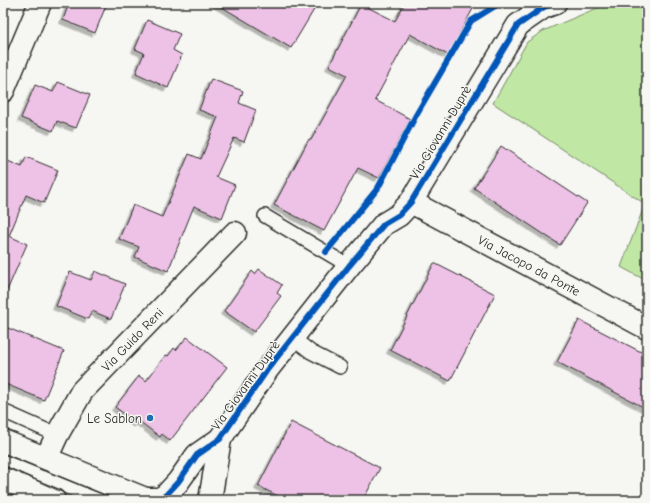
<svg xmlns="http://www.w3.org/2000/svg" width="650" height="503" viewBox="0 0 650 503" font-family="'Comic Neue',sans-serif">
	<defs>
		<filter id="shadow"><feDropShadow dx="-3.5" dy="3.5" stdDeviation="0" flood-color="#0004"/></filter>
	</defs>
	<rect width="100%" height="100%" fill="#f6f6f2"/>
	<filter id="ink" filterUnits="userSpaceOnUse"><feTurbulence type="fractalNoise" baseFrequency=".025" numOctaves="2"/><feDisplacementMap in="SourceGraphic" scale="8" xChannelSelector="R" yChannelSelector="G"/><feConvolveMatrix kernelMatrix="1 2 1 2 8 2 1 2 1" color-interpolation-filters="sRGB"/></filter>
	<g filter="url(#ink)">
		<path fill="#c0e7a3" stroke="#768967" d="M609,3H647V281L621,267L645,204L493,103L527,42L543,31Z"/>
		<g fill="#eec1e6" stroke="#2b2b2b" filter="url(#shadow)">
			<path d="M69,3H107L95,33L63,20Z"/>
			<path d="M215,3H318L291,48Z"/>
			<path d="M405,3H476L448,55L410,34L375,100L410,119L379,178L358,168L324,231L274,205L309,139L311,140L347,75L329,66L361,4L395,21Z"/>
			<path d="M147,20L180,34L173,50L182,55L168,88L136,73L144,53L135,49Z"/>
			<path d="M211,79L243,91L239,103L256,110L244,142L234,138L216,177L235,185L222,218L194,206L168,271L135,257L139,247L119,239L133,205L162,217L189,154L201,159L218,117L199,110Z"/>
			<path d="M58,82L90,95L76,128L57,121L53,131L21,118L35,85L53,92Z"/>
			<path d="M501,146L587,203L560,245L474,188Z"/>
			<path d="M26,157L58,170L44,203L26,195L9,236L27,244L3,300V159L22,167Z"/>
			<path d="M434,263L495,294L450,381L390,350Z"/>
			<path d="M259,269L282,285L277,293L281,296L254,332L224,311L252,271L255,274Z"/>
			<path d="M95,271L125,284L111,319L92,311L88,319L56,306L70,272L91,280Z"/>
			<path d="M579,320L647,355V409L557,362Z"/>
			<path d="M3,326L64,351L44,400L3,383Z"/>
			<path d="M187,337L227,367L170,441L162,434L160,437L139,421L137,424L115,407L139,376L146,381L166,355L168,356L174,348L176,350Z"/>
			<path d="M291,422L380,468L363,500H286L258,486Z"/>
		</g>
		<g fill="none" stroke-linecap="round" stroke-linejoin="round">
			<g stroke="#2b2b2b" stroke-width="16">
				<g id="lane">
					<path d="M265,216L349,266"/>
					<path d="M293,338L311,352L340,367"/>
					<path d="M3,411L57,435"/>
				</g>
			</g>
			<g stroke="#2b2b2b" stroke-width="25">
				<g id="street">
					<path d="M3,91L40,3"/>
					<path id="s1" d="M411,202L647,328"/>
					<path id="s2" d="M46,459L57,435L82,391L235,233"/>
					<path d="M146,499H159L166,495L178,482L197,455L220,439L267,370L349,266L384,224L399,215L411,202L518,25L544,7L555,3"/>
					<path d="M210,500L220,439"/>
				</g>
			</g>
			<g stroke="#2b2b2b" stroke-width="25">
				<g id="secondary">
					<path d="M3,441L148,500"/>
					<path d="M3,479L54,500"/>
				</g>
			</g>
			<use href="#lane" stroke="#f6f6f2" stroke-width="13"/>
			<use href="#street" stroke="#f6f6f2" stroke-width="22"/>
			<use href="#secondary" stroke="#f6f6f2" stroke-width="22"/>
			<g stroke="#2b2b2b" stroke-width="1">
				<path d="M3,453L117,500"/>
				<path d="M3,465L79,500"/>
			</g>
			<g stroke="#f6f6f2" stroke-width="8">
				<g id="cycleway">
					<path d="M326,252L378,188L416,115L471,21L500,3"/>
					<path d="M146,499H159L166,495L178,482L197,455L220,439L267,370L349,266L384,224L399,215L411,202L518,25L544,7L555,3"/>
				</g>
			</g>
			<use href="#cycleway" stroke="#0057b8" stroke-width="6"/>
		</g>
	</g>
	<circle fill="#1f6fb2" stroke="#f6f6f2" stroke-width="1.5" cx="150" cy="418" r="4"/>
	<g text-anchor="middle" stroke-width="3" stroke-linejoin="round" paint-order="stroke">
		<g font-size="13" fill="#2b2b2b" stroke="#f6f6f2">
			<text transform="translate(440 132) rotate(-59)" y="5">Via Giovanni Duprè</text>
			<text dy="5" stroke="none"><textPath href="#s1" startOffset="134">Via Jacopo da Ponte</textPath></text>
			<text dy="5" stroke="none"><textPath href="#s2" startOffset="149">Via Guido Reni</textPath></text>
			<text transform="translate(245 385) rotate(-54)" y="5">Via Giovanni Duprè</text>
		</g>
		<g font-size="13" fill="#2b2b2b" stroke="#f6f6f2" text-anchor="end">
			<text x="142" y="423">Le Sablon</text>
		</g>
	</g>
	<rect width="650" height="503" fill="none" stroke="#f6f6f2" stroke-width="16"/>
	<rect x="8" y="8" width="634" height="487" fill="none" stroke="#2b2b2b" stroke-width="1.5" filter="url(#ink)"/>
</svg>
